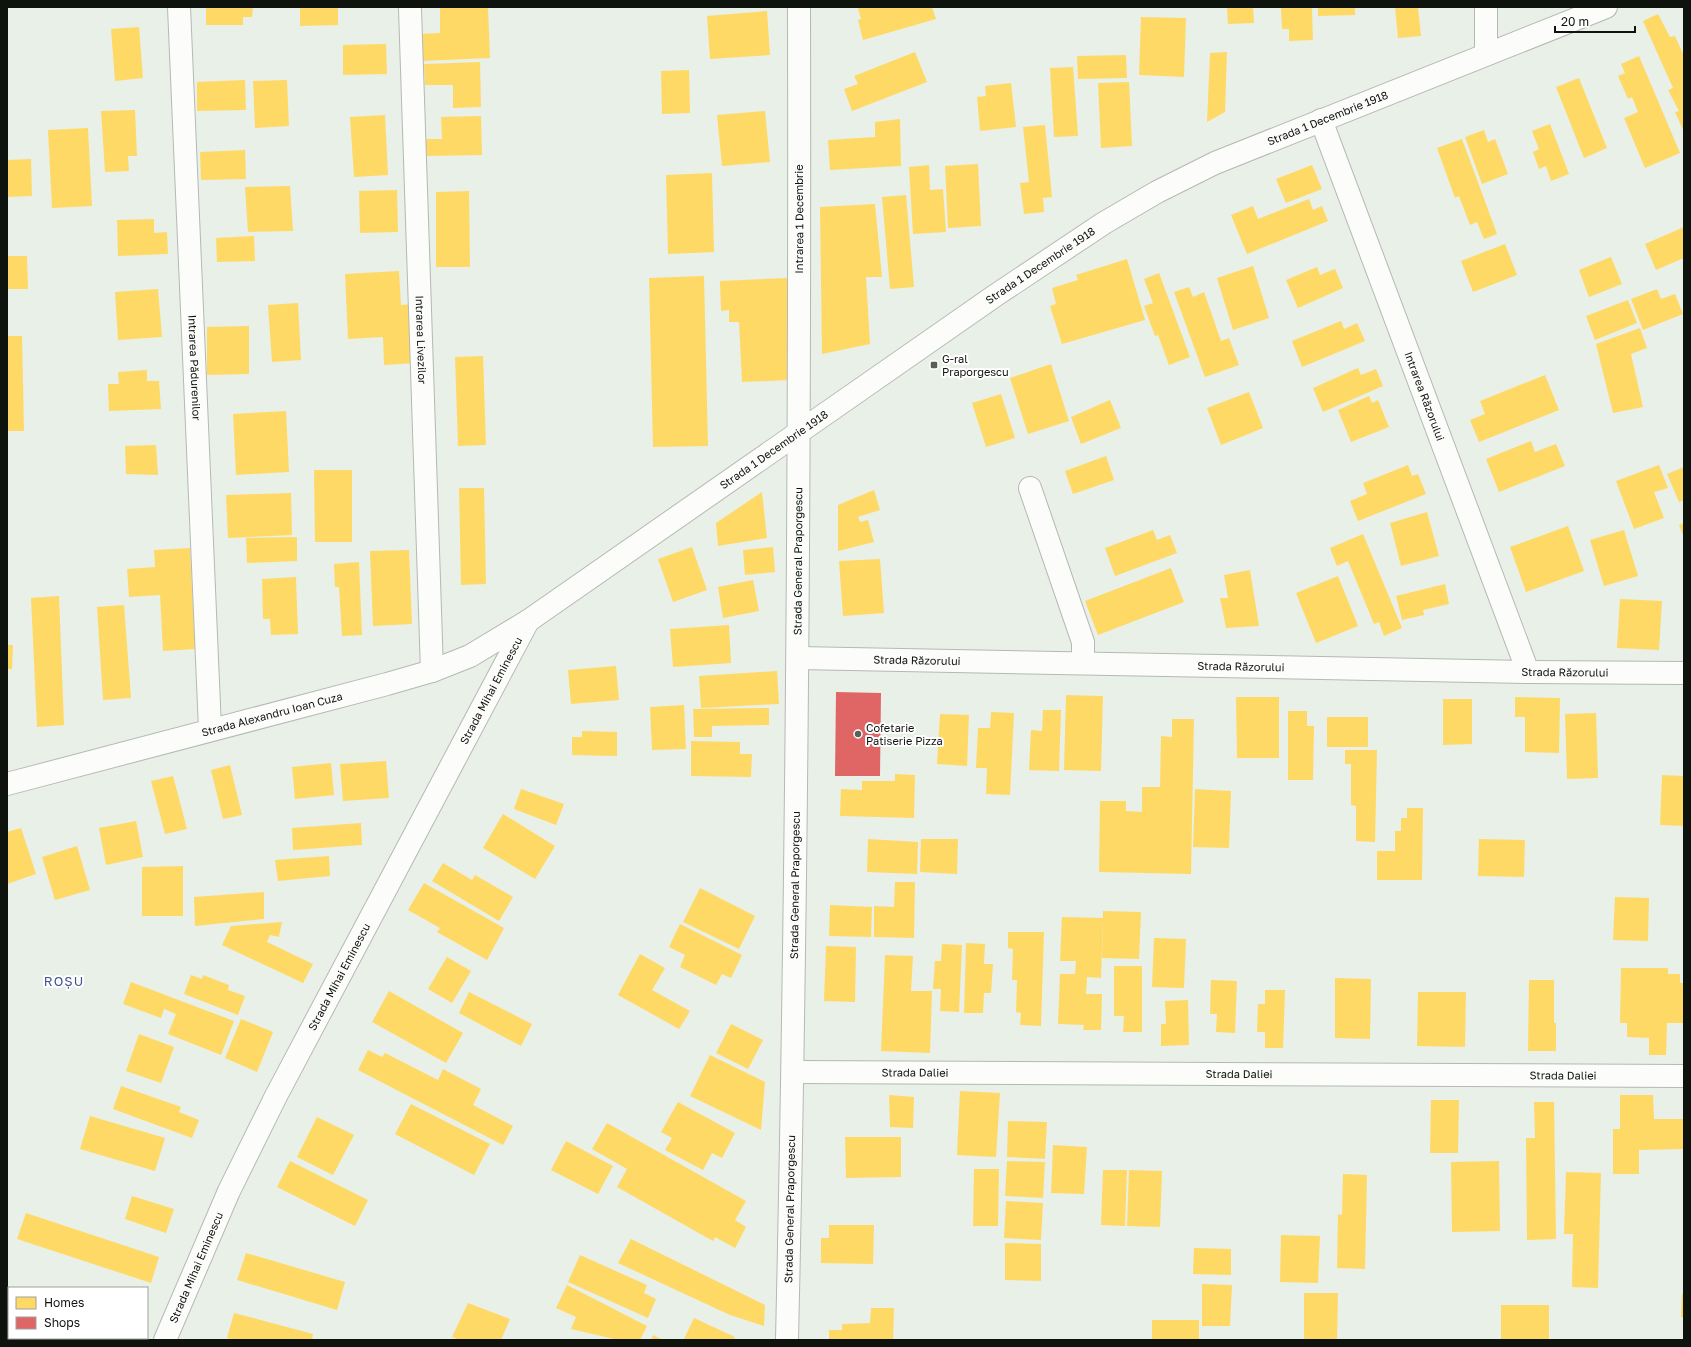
<svg xmlns="http://www.w3.org/2000/svg" width="1691" height="1347" viewBox="0 0 1691 1347" font-family="'Golos Text',sans-serif">
	<rect width="100%" height="100%" fill="#e9f0e7"/>
	<g fill="#ffd966">
		<path d="M206,7H253L252,17H243V25H206Z"/>
		<path d="M300,7H338V25L300,26Z"/>
		<path d="M440,7H488L490,58L421,61L420,34L440,33Z"/>
		<path d="M862,7H932L936,19L863,40L858,20L861,19L858,8Z"/>
		<path d="M1227,7H1253L1254,23L1228,24Z"/>
		<path d="M1281,7H1312L1313,40L1289,41V29H1282Z"/>
		<path d="M1318,7H1355V15L1318,16Z"/>
		<path d="M1395,7H1418L1421,36L1398,38Z"/>
		<path d="M767,11L770,55L710,59L707,16Z"/>
		<path d="M1658,14L1670,37L1675,36L1684,56V132L1675,112L1679,111L1668,90L1673,88L1643,21Z"/>
		<path d="M1141,17L1186,18L1184,77L1139,75Z"/>
		<path d="M139,27L143,78L115,81L111,29Z"/>
		<path d="M386,44L387,74L343,75V45Z"/>
		<path d="M915,52L927,82L852,111L844,89L858,84L854,76Z"/>
		<path d="M1227,52L1225,112L1207,122L1210,53Z"/>
		<path d="M1126,55L1127,78L1078,79L1077,56Z"/>
		<path d="M1639,56L1680,153L1645,168L1624,118L1638,112L1632,97L1628,99L1618,76L1625,73L1621,64Z"/>
		<path d="M480,62L481,107L453,108V85H425L424,64Z"/>
		<path d="M1073,67L1078,136L1054,137L1050,68Z"/>
		<path d="M689,70L690,113L662,114L661,71Z"/>
		<path d="M1579,78L1607,148L1584,158L1556,87Z"/>
		<path d="M245,80L246,110L197,111V82Z"/>
		<path d="M287,80L289,126L255,128L253,81Z"/>
		<path d="M1129,82L1132,146L1101,148L1098,83Z"/>
		<path d="M1011,83L1016,127L980,131L977,97L986,96L985,86Z"/>
		<path d="M135,110L137,156H128L129,171L105,172L101,111Z"/>
		<path d="M765,111L770,162L722,166L717,115Z"/>
		<path d="M385,115L388,175L354,177L350,117Z"/>
		<path d="M481,116L482,155L424,156L423,139H442L441,117Z"/>
		<path d="M900,119L901,166L830,170L828,140L875,137V122Z"/>
		<path d="M1550,124L1569,174L1551,181L1546,166L1539,169L1533,152L1539,149L1532,131Z"/>
		<path d="M1045,125L1052,197L1043,198L1044,212L1024,214L1020,183L1029,182L1023,127Z"/>
		<path d="M88,128L92,206L52,208L48,130Z"/>
		<path d="M1484,130L1488,142L1495,139L1508,174L1482,184L1465,137Z"/>
		<path d="M1462,139L1497,234L1484,239L1477,222L1470,225L1459,196L1455,198L1437,148Z"/>
		<path d="M245,150L246,179L201,180L200,152Z"/>
		<path d="M31,159L32,196L7,197V160Z"/>
		<path d="M978,164L981,226L948,228L945,166Z"/>
		<path d="M929,165L930,190L943,189L946,232L913,234L909,167Z"/>
		<path d="M1312,165L1322,189L1286,203L1276,179Z"/>
		<path d="M712,173L714,252L668,254L666,175Z"/>
		<path d="M290,186L293,231L248,232L245,187Z"/>
		<path d="M397,190L398,232L360,233L359,191Z"/>
		<path d="M469,191L470,267H436V192Z"/>
		<path d="M906,195L914,287L890,289L882,197Z"/>
		<path d="M1309,199L1313,210L1322,206L1328,221L1247,254L1231,215L1253,206L1258,219Z"/>
		<path d="M875,204L882,277H866L870,344L822,354L820,207Z"/>
		<path d="M154,219V233L167,232L168,254L118,256L117,220Z"/>
		<path d="M1684,227V258L1656,270L1645,244Z"/>
		<path d="M254,236L255,261L217,262L216,238Z"/>
		<path d="M1505,244L1517,275L1473,292L1461,261Z"/>
		<path d="M7,256H27L28,289H7Z"/>
		<path d="M1611,257L1622,284L1589,297L1579,270Z"/>
		<path d="M1127,259L1145,320L1062,344L1050,306L1056,304L1052,288L1078,280L1076,275Z"/>
		<path d="M1253,266L1269,318L1233,330L1217,278Z"/>
		<path d="M1317,267L1320,275L1335,269L1343,288L1298,308L1286,280Z"/>
		<path d="M399,271L401,305L414,304L417,363L384,365L383,337L348,339L345,274Z"/>
		<path d="M1159,273L1190,357L1169,365L1158,335L1155,336L1144,306L1153,303L1144,279Z"/>
		<path d="M704,276L708,446L653,447L649,278Z"/>
		<path d="M787,278L791,380L742,382L739,322H729V310L721,311L720,281Z"/>
		<path d="M1189,287L1193,297L1204,292L1221,341L1229,338L1239,365L1205,377L1174,292Z"/>
		<path d="M158,289L162,337L118,340L115,292Z"/>
		<path d="M1657,289L1661,299L1675,294L1683,314L1643,330L1631,299Z"/>
		<path d="M1628,300L1637,323L1595,340L1586,316Z"/>
		<path d="M298,303L301,360L272,362L268,305Z"/>
		<path d="M1341,321L1344,329L1357,323L1365,341L1302,367L1292,341Z"/>
		<path d="M249,326V374L207,375V327Z"/>
		<path d="M1640,328L1647,348L1631,354L1643,407L1613,413L1596,344Z"/>
		<path d="M7,336H22L24,431H7Z"/>
		<path d="M483,356L486,445L458,446L455,357Z"/>
		<path d="M1051,364L1069,421L1028,434L1010,378Z"/>
		<path d="M1358,368L1361,375L1376,369L1383,386L1323,412L1313,388Z"/>
		<path d="M147,370V381H159L161,409L109,411L108,384H119L118,372Z"/>
		<path d="M1545,375L1559,410L1479,442L1470,420L1485,414L1480,401Z"/>
		<path d="M1249,392L1263,428L1221,445L1207,408Z"/>
		<path d="M1001,394L1015,438L986,447L972,403Z"/>
		<path d="M1369,396L1372,403L1378,400L1389,427L1351,442L1338,410Z"/>
		<path d="M1110,400L1121,428L1081,444L1071,417Z"/>
		<path d="M286,411L289,472L236,475L233,414Z"/>
		<path d="M1531,441L1535,452L1556,444L1565,466L1499,492L1486,459Z"/>
		<path d="M156,445L158,475L126,474L125,446Z"/>
		<path d="M1106,456L1114,480L1073,494L1065,471Z"/>
		<path d="M1408,465L1412,476L1418,474L1426,494L1358,521L1350,501L1367,494L1363,483Z"/>
		<path d="M1659,465L1668,488L1654,492L1664,518L1634,529L1616,481Z"/>
		<path d="M1684,467V500L1679,502L1667,474Z"/>
		<path d="M314,470H352V542H315Z"/>
		<path d="M459,488H484L486,584L461,585Z"/>
		<path d="M874,490L880,510L858,517L860,522L868,520L874,542L838,551V505Z"/>
		<path d="M762,492L767,538L718,546L716,523Z"/>
		<path d="M291,493L292,535L228,538L226,495Z"/>
		<path d="M1427,512L1439,556L1401,566L1390,523Z"/>
		<path d="M1684,523V538L1679,525Z"/>
		<path d="M1568,526L1584,571L1526,592L1510,547Z"/>
		<path d="M1153,530L1157,540L1170,535L1177,553L1115,576L1105,548Z"/>
		<path d="M1624,530L1638,576L1604,586L1590,540Z"/>
		<path d="M1363,534L1402,628L1384,636L1379,622L1374,624L1348,561L1337,566L1330,548Z"/>
		<path d="M297,537V561L247,563L246,538Z"/>
		<path d="M692,547L707,590L673,602L658,559Z"/>
		<path d="M773,547L775,572L745,575L743,550Z"/>
		<path d="M190,548L195,649L163,651L160,595L129,597L127,569L155,567L154,550Z"/>
		<path d="M409,550L412,624L373,626L370,551Z"/>
		<path d="M880,559L884,613L843,616L839,561Z"/>
		<path d="M359,562L362,635L342,636L339,587H335L334,564Z"/>
		<path d="M1171,568L1184,602L1098,635L1085,601Z"/>
		<path d="M1250,570L1259,626L1226,628L1220,598H1228L1224,575Z"/>
		<path d="M1338,576L1358,626L1316,643L1296,593Z"/>
		<path d="M296,577L298,634L271,635L270,619H263L262,579Z"/>
		<path d="M753,580L759,611L723,618L718,587Z"/>
		<path d="M1445,584L1449,604L1423,610L1424,615L1402,620L1396,596Z"/>
		<path d="M59,596L64,725L37,727L31,598Z"/>
		<path d="M1620,599L1662,601L1659,650L1617,648Z"/>
		<path d="M124,605L131,698L103,700L97,607Z"/>
		<path d="M729,625L731,663L673,667L670,629Z"/>
		<path d="M7,645H13L12,669H7Z"/>
		<path d="M616,666L619,700L571,704L568,670Z"/>
		<path d="M777,671L779,704L701,708L699,676Z"/>
		<path d="M1066,695L1103,696L1101,771L1064,770Z"/>
		<path d="M1236,697H1279V758H1237Z"/>
		<path d="M1515,697L1560,698L1559,753L1525,752V717H1515Z"/>
		<path d="M1443,699H1472V744L1443,745Z"/>
		<path d="M684,705L686,749L652,750L650,707Z"/>
		<path d="M769,708V725L712,726V737H694L693,709Z"/>
		<path d="M1043,710H1061L1059,771L1029,770L1031,730L1042,731Z"/>
		<path d="M1288,711H1307V726H1314L1313,780H1288Z"/>
		<path d="M991,712L1014,713L1010,795L986,794L987,768H976L978,728H990Z"/>
		<path d="M1596,713L1598,778L1567,779L1565,714Z"/>
		<path d="M940,714L969,715L967,766L937,764Z"/>
		<rect x="1327" y="717" width="41" height="30"/>
		<path d="M1172,719H1194L1191,874L1099,872L1100,801H1126V811L1142,812V787H1160L1161,736L1172,737Z"/>
		<path d="M582,731L617,732V756L572,755V737H582Z"/>
		<path d="M691,741L740,742V754H752L751,777L691,776Z"/>
		<path d="M1345,750H1377L1375,842L1356,841V806L1351,805V764H1345Z"/>
		<path d="M386,761L389,798L343,801L340,764Z"/>
		<path d="M331,763L334,795L295,799L292,767Z"/>
		<path d="M230,765L242,815L223,819L211,770Z"/>
		<path d="M895,774L915,775L914,818L840,816L841,789L862,790V781H895Z"/>
		<path d="M1662,775L1684,776V826L1660,825Z"/>
		<path d="M173,776L187,829L165,834L151,781Z"/>
		<path d="M521,789L564,804L556,825L514,809Z"/>
		<path d="M1195,789L1231,791L1229,848L1193,847Z"/>
		<path d="M1407,808H1423L1422,880H1377V851H1395V831H1401V818H1407Z"/>
		<path d="M503,814L555,846L535,879L483,848Z"/>
		<path d="M136,821L143,857L106,865L99,828Z"/>
		<path d="M361,823L362,845L293,850L292,828Z"/>
		<path d="M21,828L36,874L7,884V832Z"/>
		<path d="M868,839L918,842L917,874L867,872Z"/>
		<path d="M921,839H958L957,874L920,872Z"/>
		<path d="M1479,839L1525,840L1524,877L1478,876Z"/>
		<path d="M77,846L90,890L55,900L42,857Z"/>
		<path d="M329,856L330,876L278,881L275,860Z"/>
		<path d="M443,863L472,880L475,875L513,897L499,921L432,881Z"/>
		<path d="M183,866V916H142V867Z"/>
		<path d="M895,882H915L914,938L874,937V906L894,907Z"/>
		<path d="M424,883L504,928L487,960L437,932L440,928L408,910Z"/>
		<path d="M700,888L755,916L739,949L683,922Z"/>
		<path d="M264,892V919L195,926L194,897Z"/>
		<path d="M1615,897L1649,898L1648,941L1613,940Z"/>
		<path d="M830,905L872,907L871,937L829,936Z"/>
		<path d="M1103,911L1141,912L1139,959L1102,958Z"/>
		<path d="M1062,917L1103,918L1101,978L1087,977L1086,994H1102L1101,1030H1083L1084,1025L1058,1024L1060,974H1075L1076,961H1060Z"/>
		<path d="M282,922L279,937L270,935L267,942L313,964L303,983L222,945L231,926Z"/>
		<path d="M680,924L742,955L731,978L722,974L716,985L680,967L685,955L669,947Z"/>
		<path d="M1008,932H1044L1041,1026L1020,1025L1021,1013L1016,1012L1017,980H1012L1013,949L1008,948Z"/>
		<path d="M1154,938L1186,939L1184,988L1152,987Z"/>
		<path d="M966,943L985,944L984,964H993L991,993H984L983,1013H964Z"/>
		<path d="M942,944L962,945L959,1012L940,1011L941,989H933L935,961H941Z"/>
		<path d="M826,946L856,947L855,1002L824,1001Z"/>
		<path d="M640,954L665,968L652,990L690,1011L679,1029L618,995Z"/>
		<path d="M885,955L913,956L911,991H932L930,1053L881,1051Z"/>
		<path d="M447,957L471,971L452,1003L428,989Z"/>
		<path d="M1114,966H1142V1032H1123L1124,1016H1114Z"/>
		<path d="M1621,968H1668V974H1680V983H1684V1023H1667L1666,1055H1649V1038L1627,1037V1023H1620Z"/>
		<path d="M191,975L202,979L203,975L229,985L228,990L245,996L238,1015L184,994Z"/>
		<path d="M1335,978L1371,979L1370,1039L1335,1038Z"/>
		<path d="M1211,980L1237,981L1235,1033L1216,1032L1217,1014H1210Z"/>
		<path d="M1529,980H1554V1023H1556V1051H1528Z"/>
		<path d="M131,982L234,1021L221,1055L168,1034L176,1014L164,1009L161,1018L123,1004Z"/>
		<path d="M1265,990H1285L1283,1048H1265V1032H1257L1258,1004H1265Z"/>
		<path d="M389,991L463,1033L446,1063L372,1022Z"/>
		<path d="M469,992L532,1024L521,1046L459,1013Z"/>
		<path d="M1418,992H1466L1465,1047L1417,1046Z"/>
		<path d="M1188,1000L1189,1045L1161,1046V1024H1166L1165,1001Z"/>
		<path d="M241,1019L273,1032L257,1072L225,1058Z"/>
		<path d="M731,1024L763,1040L748,1069L716,1053Z"/>
		<path d="M139,1034L174,1047L161,1083L126,1071Z"/>
		<path d="M368,1050L382,1057L385,1053L438,1080L443,1069L481,1089L473,1105L513,1126L503,1145L358,1070Z"/>
		<path d="M710,1055L765,1082L761,1130L690,1096Z"/>
		<path d="M121,1086L181,1107L179,1112L199,1120L192,1138L113,1109Z"/>
		<path d="M960,1091L1000,1093L996,1157L957,1155Z"/>
		<path d="M889,1095L914,1097L913,1128L890,1127Z"/>
		<path d="M1620,1095H1653L1654,1119H1684V1149L1639,1150V1174H1613V1129H1620Z"/>
		<path d="M1431,1100H1459L1458,1153H1430Z"/>
		<path d="M678,1102L735,1133L722,1158L712,1153L703,1170L665,1150L672,1138L661,1132Z"/>
		<path d="M1534,1102H1554L1556,1239L1527,1240L1526,1138H1535Z"/>
		<path d="M411,1104L490,1144L474,1175L395,1134Z"/>
		<path d="M90,1116L165,1138L155,1171L80,1149Z"/>
		<path d="M317,1117L354,1135L333,1175L297,1157Z"/>
		<path d="M1008,1121L1047,1122L1045,1159L1007,1157Z"/>
		<path d="M607,1123L746,1201L735,1220L746,1227L735,1248L715,1237L713,1241L617,1187L627,1169L592,1149Z"/>
		<path d="M845,1137H901V1177L846,1178Z"/>
		<path d="M566,1141L613,1166L598,1194L551,1170Z"/>
		<path d="M1053,1145L1087,1147L1084,1194L1051,1193Z"/>
		<path d="M290,1161L368,1200L355,1226L277,1187Z"/>
		<path d="M1007,1161L1045,1162L1043,1198L1005,1196Z"/>
		<path d="M1499,1161L1500,1231L1452,1232L1451,1162Z"/>
		<path d="M974,1169H999L998,1226H973Z"/>
		<path d="M1103,1170H1127L1125,1226L1101,1225Z"/>
		<path d="M1129,1170L1162,1171L1160,1227L1127,1226Z"/>
		<path d="M1566,1172L1601,1173L1598,1288L1572,1287L1573,1234H1564Z"/>
		<path d="M1343,1174L1367,1175L1365,1269L1337,1268L1338,1214L1342,1215Z"/>
		<path d="M132,1196L174,1209L166,1233L125,1219Z"/>
		<path d="M1006,1201L1043,1203L1041,1240L1004,1238Z"/>
		<path d="M26,1213L159,1257L151,1283L17,1239Z"/>
		<path d="M829,1225H874L873,1264L821,1263V1238H829Z"/>
		<path d="M1281,1235L1320,1236L1318,1283L1280,1282Z"/>
		<path d="M631,1239L765,1305L764,1326L730,1315L618,1263Z"/>
		<path d="M1005,1243L1041,1244V1281L1005,1280Z"/>
		<path d="M1194,1248L1231,1249V1275L1193,1274Z"/>
		<path d="M246,1253L345,1282L337,1310L237,1280Z"/>
		<path d="M580,1255L647,1285L644,1293L656,1299L648,1318L568,1282Z"/>
		<path d="M1202,1284L1232,1285L1230,1326H1202Z"/>
		<path d="M567,1285L647,1326L640,1340H618L571,1329L576,1317L556,1308Z"/>
		<path d="M1304,1293H1338L1337,1340H1304Z"/>
		<path d="M1682,1294H1684V1317H1681Z"/>
		<path d="M468,1303L510,1319L501,1340H460L452,1337Z"/>
		<rect x="1501" y="1305" width="48" height="35"/>
		<path d="M871,1308H894L893,1340H829V1330H842V1324L870,1323Z"/>
		<path d="M7,1312L9,1313V1338H60L59,1340H7Z"/>
		<path d="M234,1313L313,1334L312,1340H236L227,1338Z"/>
		<path d="M694,1318L735,1337L733,1340L684,1339Z"/>
		<rect x="1152" y="1320" width="47" height="20"/>
		<path d="M653,1335L663,1340H651Z"/>
		<path d="M91,1338H104V1340Z"/>
	</g>
	<path fill="#e06666" d="M836,692L881,693L880,776H835Z"/>
	<g fill="none" stroke-linecap="round" stroke-linejoin="round">
		<g stroke="#b4b9b2" stroke-width="24">
			<g id="minor">
				<path id="s1" d="M179,7L210,729"/>
				<path d="M1486,7V54"/>
				<path id="s2" d="M410,9L432,671"/>
				<path id="s3" d="M1321,120L1528,672"/>
				<path d="M1030,488L1083,642V663"/>
				<path id="s4" d="M798,658L1528,672L1684,673"/>
				<path id="s5" d="M793,1072L1684,1076"/>
				<path id="s6" d="M165,1340L229,1191L276,1096L528,621"/>
				<path id="s7" d="M787,1340C797,896 800,451 799,7"/>
			</g>
		</g>
		<g stroke="#b4b9b2" stroke-width="24">
			<g id="major">
				<path id="s8" d="M7,784L387,684L432,671L470,656L528,621L996,295L1104,223L1157,192L1215,163L1606,7"/>
			</g>
		</g>
		<use href="#minor" stroke="#fcfdfb" stroke-width="22"/>
		<use href="#major" stroke="#fcfdfb" stroke-width="22"/>
	</g>
	<g fill="#5b6059" stroke="#fff" stroke-width="1.5">
		<rect x="930" y="361" width="8" height="8" rx="2"/>
		<circle cx="858" cy="734" r="4"/>
	</g>
	<g text-anchor="middle" stroke-width="4" stroke-linejoin="round" paint-order="stroke">
		<g font-size="11" fill="#0f130d" stroke="#fff">
			<text dy="4" stroke="none"><textPath href="#s8" startOffset="1496">Strada 1 Decembrie 1918</textPath></text>
			<text dy="4" stroke="none"><textPath href="#s7" startOffset="1121">Intrarea 1 Decembrie</textPath></text>
			<text dy="4" stroke="none"><textPath href="#s8" startOffset="1172">Strada 1 Decembrie 1918</textPath></text>
			<text dy="4" stroke="none"><textPath href="#s2" startOffset="331">Intrarea Livezilor</textPath></text>
			<text dy="4" stroke="none"><textPath href="#s1" startOffset="361">Intrarea Pădurenilor</textPath></text>
			<text dy="4" stroke="none"><textPath href="#s3" startOffset="295">Intrarea Răzorului</textPath></text>
			<text dy="4" stroke="none"><textPath href="#s8" startOffset="848">Strada 1 Decembrie 1918</textPath></text>
			<text dy="4" stroke="none"><textPath href="#s7" startOffset="779">Strada General Praporgescu</textPath></text>
			<text dy="4" stroke="none"><textPath href="#s4" startOffset="119">Strada Răzorului</textPath></text>
			<text dy="4" stroke="none"><textPath href="#s4" startOffset="443">Strada Răzorului</textPath></text>
			<text dy="4" stroke="none"><textPath href="#s4" startOffset="767">Strada Răzorului</textPath></text>
			<text dy="4" stroke="none"><textPath href="#s6" startOffset="727">Strada Mihai Eminescu</textPath></text>
			<text dy="4" stroke="none"><textPath href="#s8" startOffset="274">Strada Alexandru Ioan Cuza</textPath></text>
			<text dy="4" stroke="none"><textPath href="#s7" startOffset="455">Strada General Praporgescu</textPath></text>
			<text dy="4" stroke="none"><textPath href="#s6" startOffset="403">Strada Mihai Eminescu</textPath></text>
			<text dy="4" stroke="none"><textPath href="#s5" startOffset="122">Strada Daliei</textPath></text>
			<text dy="4" stroke="none"><textPath href="#s5" startOffset="446">Strada Daliei</textPath></text>
			<text dy="4" stroke="none"><textPath href="#s5" startOffset="770">Strada Daliei</textPath></text>
			<text dy="4" stroke="none"><textPath href="#s7" startOffset="131">Strada General Praporgescu</textPath></text>
			<text dy="4" stroke="none"><textPath href="#s6" startOffset="79">Strada Mihai Eminescu</textPath></text>
		</g>
		<g font-size="11" fill="#0f130d" stroke="#fff" text-anchor="start">
			<text x="942" y="363">G-ral<tspan x="942" dy="13">Praporgescu</tspan></text>
			<text x="866" y="732">Cofetarie<tspan x="866" dy="13">Patiserie Pizza</tspan></text>
		</g>
		<g font-size="13" letter-spacing="1" fill="#3e5590" stroke="#fff">
			<text x="64" y="986">ROȘU</text>
		</g>
	</g>
	<rect width="1691" height="1347" fill="none" stroke="#0f130d" stroke-width="16"/>
	<rect x="8" y="1287" width="140" height="52" fill="#ffffff" stroke="#9fa19e"/>
	<rect x="16" y="1297" width="20" height="12" fill="#ffd966" stroke="#9fa19e"/>
	<text x="44" y="1307" font-size="12" fill="#0f130d">Homes</text>
	<rect x="16" y="1317" width="20" height="12" fill="#e06666" stroke="#9fa19e"/>
	<text x="44" y="1327" font-size="12" fill="#0f130d">Shops</text>
	<path d="M1555 26v6h80v-6" fill="none" stroke="#0f130d" stroke-width="2"/>
	<text x="1561" y="26" font-size="12" fill="#0f130d" stroke="#ffffff" stroke-width="3" paint-order="stroke">20 m</text>
</svg>
